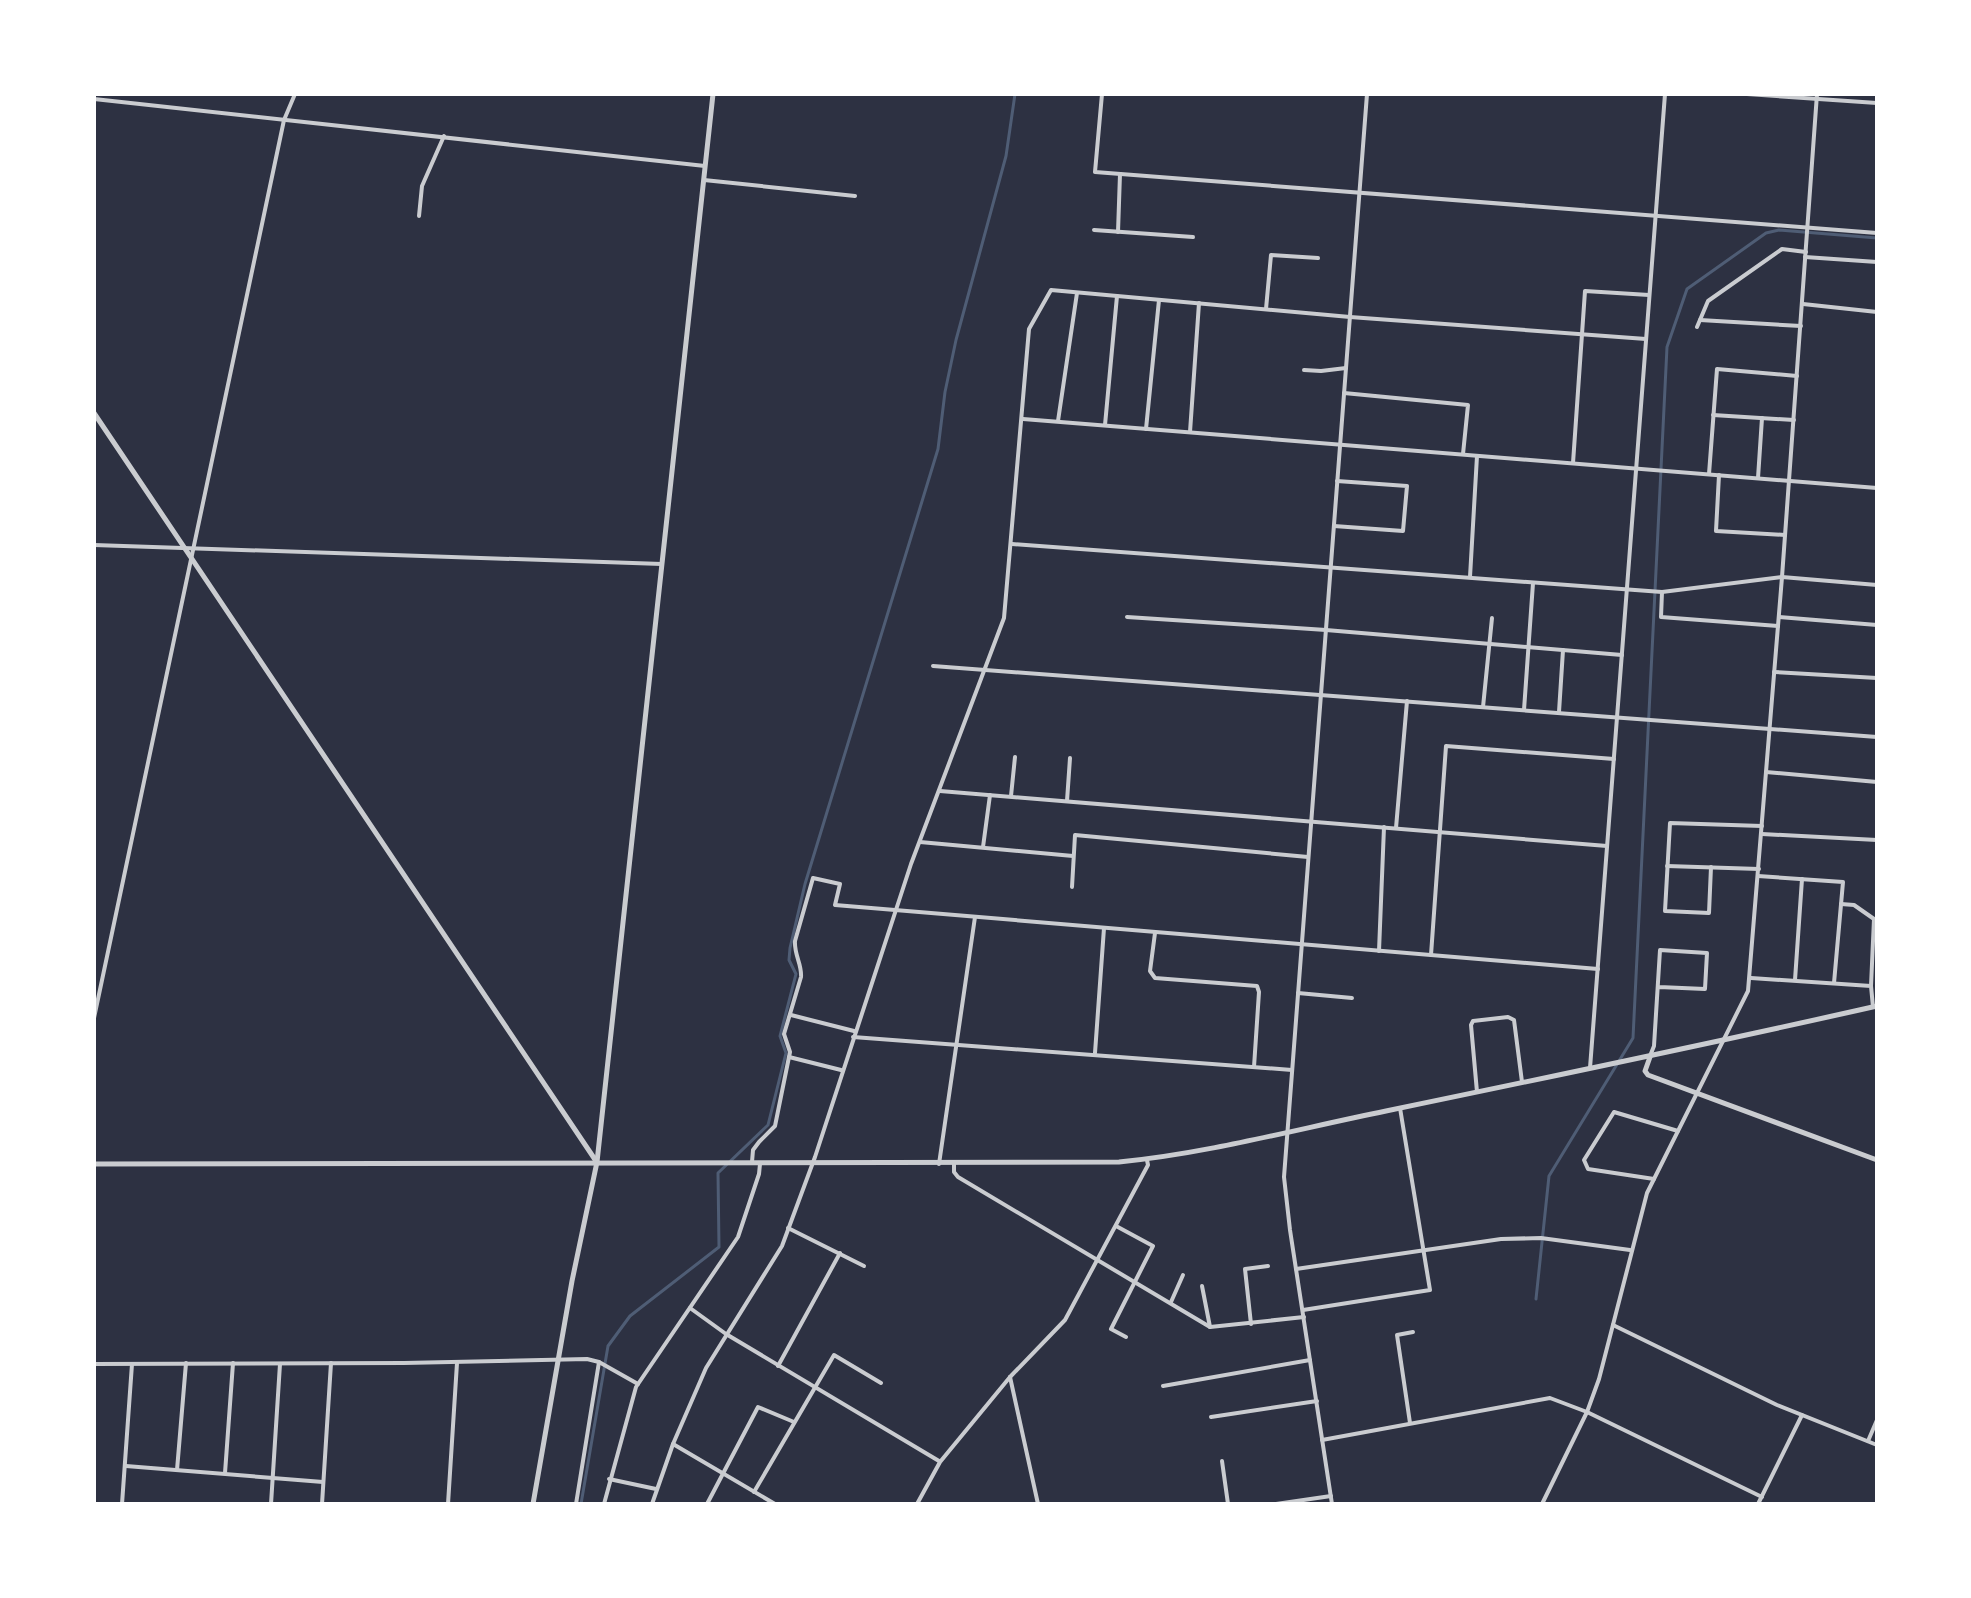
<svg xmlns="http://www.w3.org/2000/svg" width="1971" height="1598" viewBox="0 0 1971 1598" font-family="'Public Sans',sans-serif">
	<rect width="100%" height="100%" fill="#2d3142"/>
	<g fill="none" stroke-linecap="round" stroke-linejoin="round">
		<g stroke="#4f5d75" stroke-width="3">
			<path d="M1536,1299L1549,1176L1633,1038L1667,347L1687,289L1766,233L1779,230L1877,238"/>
			<path d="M581,1504L608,1346L630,1316L719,1247L718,1173L768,1125L786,1053L780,1036L796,974L789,960L790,948L805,884L938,449L945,392L956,340L1006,156L1015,94"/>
		</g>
		<g stroke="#caccd0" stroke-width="4">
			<path d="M1102,94L1095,172L1877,233"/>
			<path d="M1747,94L1877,103"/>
			<path d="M94,99L705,166"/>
			<path d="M704,180L855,196"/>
			<path d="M419,216L422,186L444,136"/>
			<path d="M1094,230L1193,237"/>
			<path d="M1118,232L1120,174"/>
			<path d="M1805,257L1877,262"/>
			<path d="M1803,304L1877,312"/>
			<path d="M1266,309L1271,255L1318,258"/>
			<path d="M1700,320L1801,326"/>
			<path d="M1697,327L1708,301L1782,249L1806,252"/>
			<path d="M1304,370L1321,371L1346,368"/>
			<path d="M1344,393L1468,405L1463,454"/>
			<path d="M1713,415L1794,420"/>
			<path d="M1023,419L1877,488"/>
			<path d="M1058,421L1077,293"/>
			<path d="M1105,425L1117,296"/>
			<path d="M1146,429L1159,300"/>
			<path d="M1190,432L1199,303"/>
			<path d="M1573,463L1585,291L1649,295"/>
			<path d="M1709,474L1717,369L1797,376"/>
			<path d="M1719,475L1716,531L1785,535"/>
			<path d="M1758,478L1762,418"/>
			<path d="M1334,526L1403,531L1407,486L1337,481"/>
			<path d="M1012,544L1662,592L1782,577L1877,585"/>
			<path d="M94,545L662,564"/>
			<path d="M1470,577L1477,456"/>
			<path d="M1662,592L1661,617L1778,626"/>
			<path d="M1127,617L1326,630L1622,655"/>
			<path d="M1779,617L1877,625"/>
			<path d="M933,666L1877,737"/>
			<path d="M1774,672L1877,678"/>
			<path d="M1483,707L1492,618"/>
			<path d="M1524,710L1533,583"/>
			<path d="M1559,712L1563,650"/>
			<path d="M1766,772L1877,782"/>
			<path d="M940,791L1607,846"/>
			<path d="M1011,796L1015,757"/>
			<path d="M1067,801L1070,758"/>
			<path d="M1396,828L1407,701"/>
			<path d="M1762,834L1877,840"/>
			<path d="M920,842L1073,856"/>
			<path d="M983,847L990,795"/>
			<path d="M1667,866L1759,869"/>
			<path d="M1711,867L1709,913L1665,911L1670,823L1762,826"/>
			<path d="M1758,876L1843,882L1834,983"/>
			<path d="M1072,887L1075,835L1308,857"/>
			<path d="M1841,904L1854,905L1874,919L1871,986"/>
			<path d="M1155,933L1150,971L1155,978L1257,986L1259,992L1254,1067"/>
			<path d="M1379,951L1384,827"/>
			<path d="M1431,955L1446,746L1614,759"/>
			<path d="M1751,978L1871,986L1873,1007"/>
			<path d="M1795,980L1802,879"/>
			<path d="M1298,993L1352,998"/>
			<path d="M791,1015L854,1031"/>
			<path d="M94,1018L284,120L295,94"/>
			<path d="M853,1037L1292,1070"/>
			<path d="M1095,1053L1104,928"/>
			<path d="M1650,1056L1654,1046L1660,950L1707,953L1705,989L1659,987"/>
			<path d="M789,1057L841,1070"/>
			<path d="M1590,1068L1665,94"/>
			<path d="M1477,1092L1471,1025L1473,1021L1508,1017L1514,1020L1522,1082"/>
			<path d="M752,1162L753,1150L759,1142L775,1126L790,1052L784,1034L801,977C802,964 794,955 795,941L813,878L840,884L835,905L1598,969"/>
			<path d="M939,1164L975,917"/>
			<path d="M954,1164V1172L958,1177L1210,1327L1304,1317"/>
			<path d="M1654,1179L1588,1169L1584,1160L1614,1112L1678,1131"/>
			<path d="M1116,1226L1153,1246L1111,1329L1126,1337"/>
			<path d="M788,1228L864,1266"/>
			<path d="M1296,1269L1501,1239L1541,1238L1630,1250"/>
			<path d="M1202,1286L1210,1327"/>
			<path d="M1171,1302L1183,1275"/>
			<path d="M690,1308L726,1334L939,1461"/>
			<path d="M1303,1310L1430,1290L1400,1108"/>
			<path d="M1251,1324L1245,1269L1268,1266"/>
			<path d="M1613,1325L1777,1405L1877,1445"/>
			<path d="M94,1364L404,1363L587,1359L599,1362L638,1384"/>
			<path d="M778,1366L840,1253"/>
			<path d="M1010,1377L1038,1504"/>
			<path d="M1163,1386L1310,1360"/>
			<path d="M1211,1417L1317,1401"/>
			<path d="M1410,1423L1397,1335L1413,1332"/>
			<path d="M1322,1440L1550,1398L1587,1412L1762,1497"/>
			<path d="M1868,1441L1877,1420"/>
			<path d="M673,1444L775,1504"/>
			<path d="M1222,1461L1228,1504"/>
			<path d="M126,1466L323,1482"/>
			<path d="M177,1470L186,1363"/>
			<path d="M225,1473L233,1363"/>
			<path d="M609,1479L656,1489"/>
			<path d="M754,1492L834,1355L881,1383"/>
			<path d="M122,1504L132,1364"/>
			<path d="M271,1504L280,1364"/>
			<path d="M322,1504L331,1363"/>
			<path d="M448,1504L457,1363"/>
			<path d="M576,1504L599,1362"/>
			<path d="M604,1504L636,1387L738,1237L759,1174L760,1164"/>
			<path d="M652,1504L673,1444L706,1368L782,1246L815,1157L911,864L1004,618L1029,329L1051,290L1350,317L1646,339"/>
			<path d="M707,1504L758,1407L794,1422"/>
			<path d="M917,1504L940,1462L1010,1377L1065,1320L1148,1165L1147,1160"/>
			<path d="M1276,1504L1331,1496"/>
			<path d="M1332,1504L1290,1230L1284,1177L1367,94"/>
			<path d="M1542,1504L1587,1412L1599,1379L1647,1193L1748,991L1782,577L1817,94"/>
			<path d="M1758,1504L1802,1415"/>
		</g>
		<g stroke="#caccd0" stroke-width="5">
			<path d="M94,413L596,1161"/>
			<path d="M1650,1057L1645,1071L1648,1075L1877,1160"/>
			<path d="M94,1164L1119,1162C1210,1153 1297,1129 1386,1111C1550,1077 1714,1043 1877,1006"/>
			<path d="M533,1504L572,1281L597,1162L713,94"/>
		</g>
	</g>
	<rect width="1971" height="1598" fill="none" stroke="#ffffff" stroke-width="192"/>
</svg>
